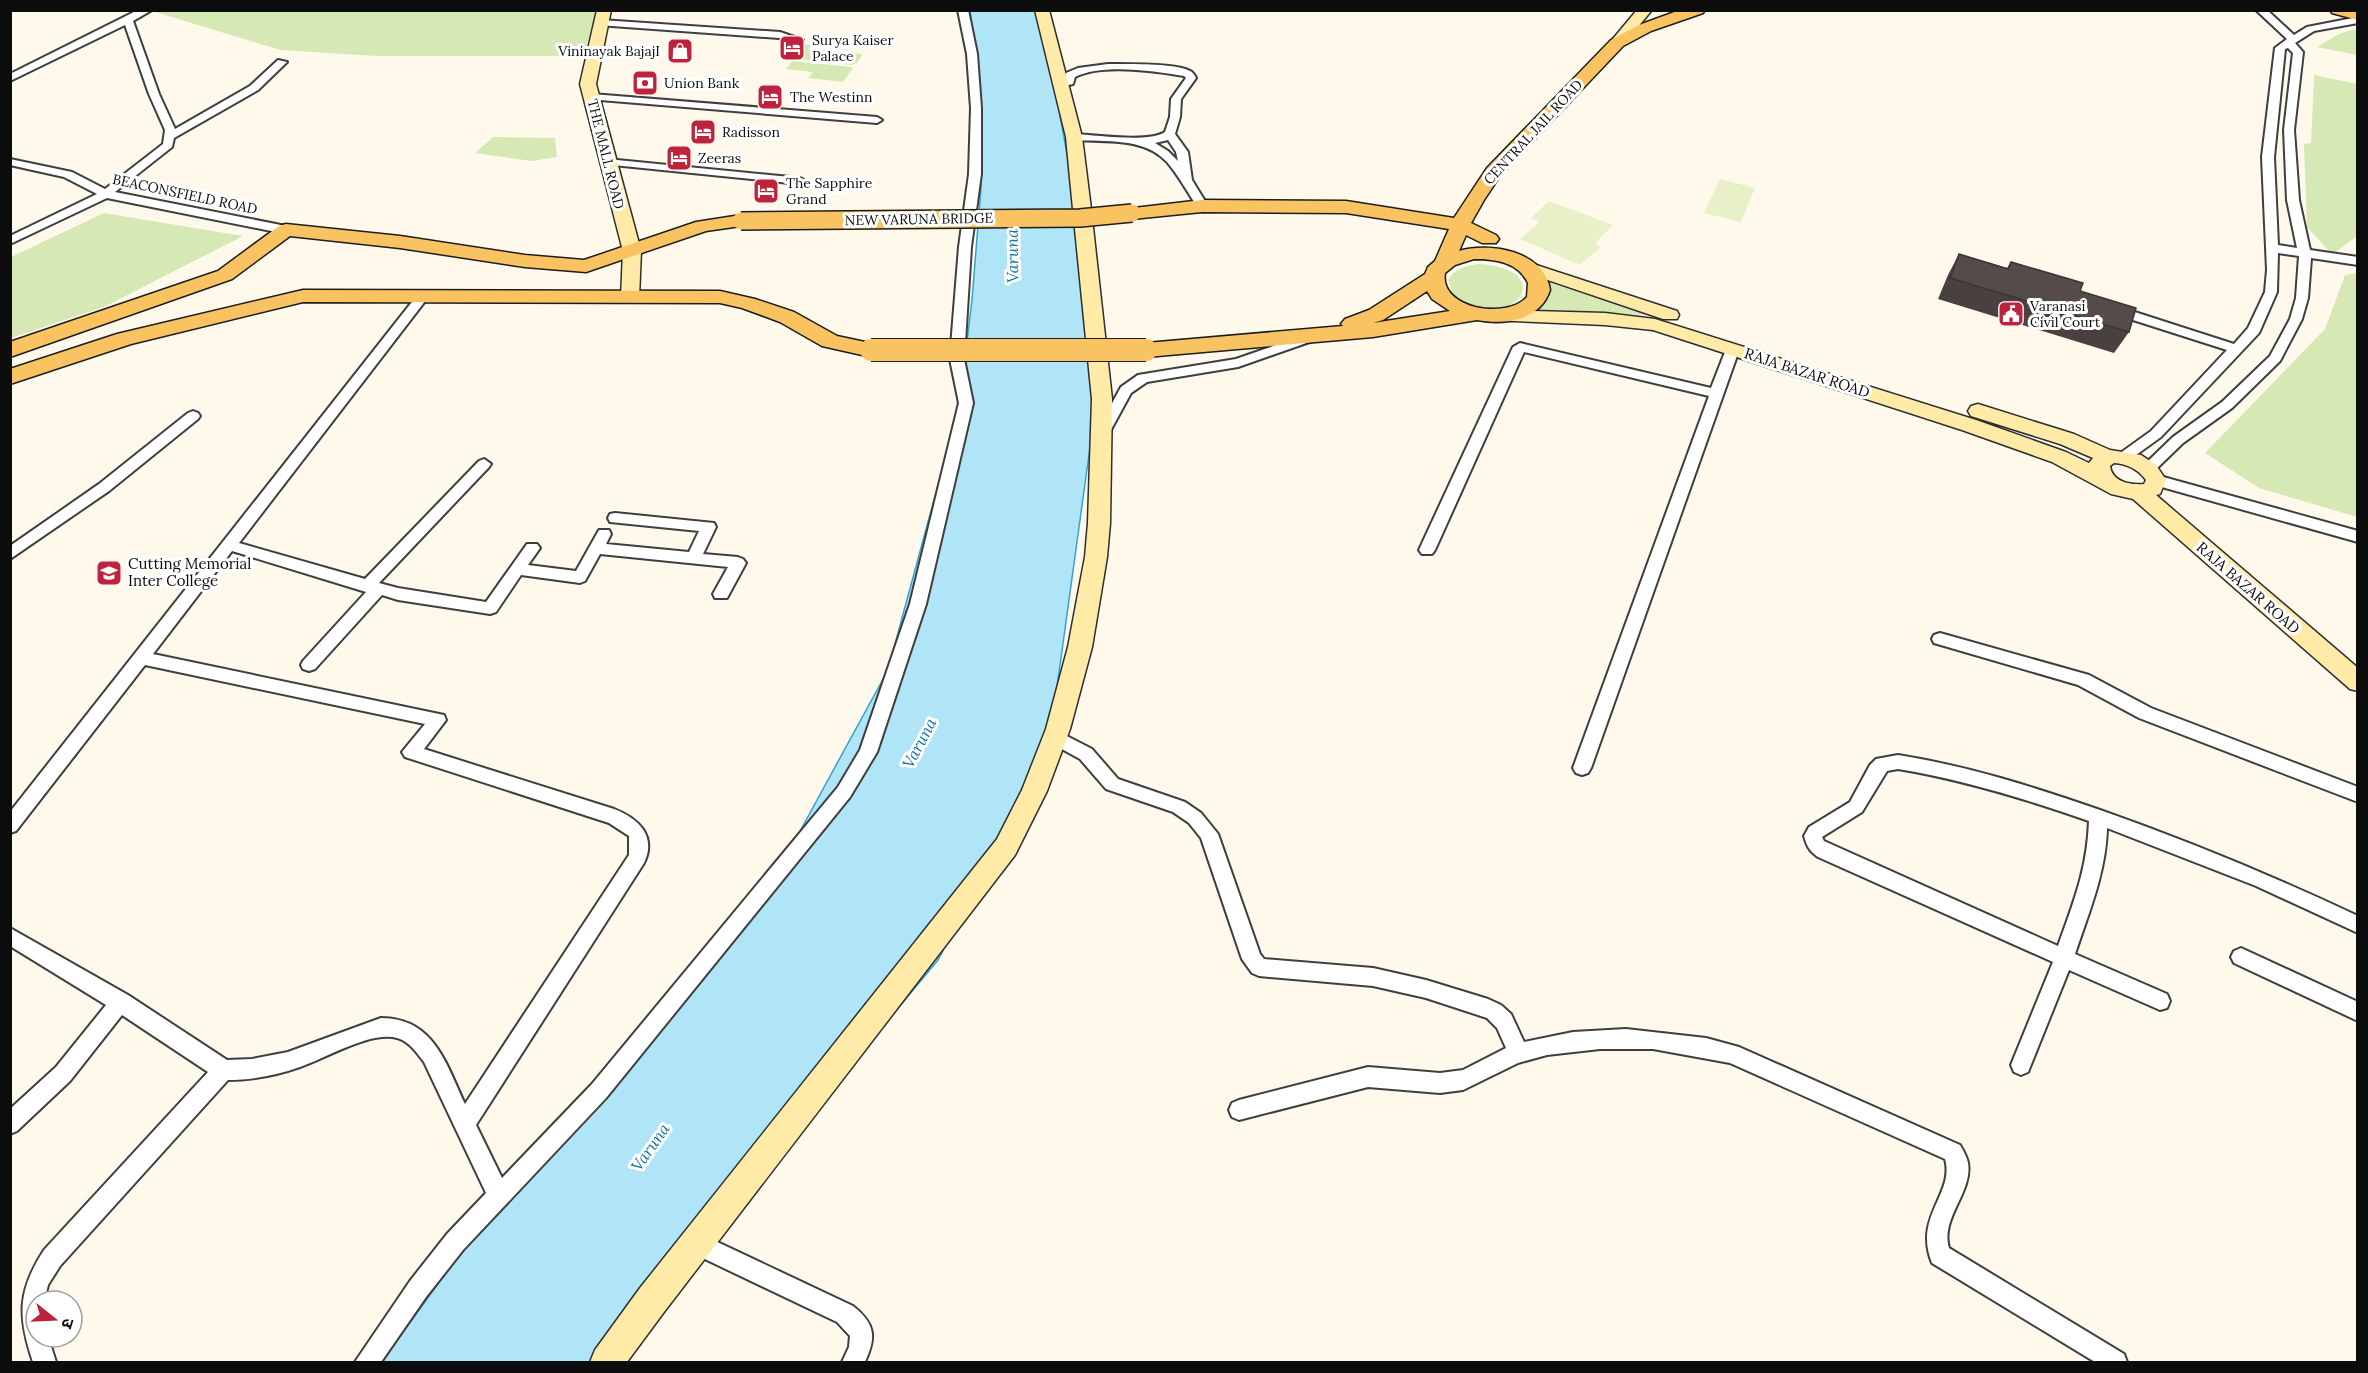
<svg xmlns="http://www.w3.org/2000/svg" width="2368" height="1373" viewBox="0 0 2368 1373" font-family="Lora,'Noto Sans Devanagari',serif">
	<rect width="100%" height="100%" fill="#fff9ec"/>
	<g fill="#d6e9b5">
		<path d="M152,11L154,10L597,11L583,56H376L280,50Z"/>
		<path d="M2355,29L2357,32V55L2317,47L2339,34Z"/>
		<path d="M805,44L813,46L808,49L863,54L857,63L852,65L797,59L799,57L796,56Z"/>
		<path d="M792,61L852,67L853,68L843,82L808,78L813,72L786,69Z"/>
		<path d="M2314,75L2357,84V236L2336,252L2328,250L2307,227L2304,144L2311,143Z"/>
		<path d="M493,137L555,138L557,157L532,161L475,153Z"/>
		<path d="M104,213L243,236L104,307L11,338V257Z"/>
		<path d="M1479,264C1565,270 1507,340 1453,294L1448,280C1455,268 1466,266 1479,264Z"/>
		<path d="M2357,273H2358L2357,517L2259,488L2205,453L2325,329L2345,275Z"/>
		<path d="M1545,281L1657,316L1589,311L1538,312C1548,301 1550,295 1545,281Z"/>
	</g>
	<g fill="#e7f0c7">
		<path d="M1720,179L1755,188L1741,222L1704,213Z"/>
		<path d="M1549,201L1613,225L1595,243L1601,247L1580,265L1520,239L1540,222L1531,218Z"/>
	</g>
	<path fill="#b0e4f7" stroke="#36a3cf" stroke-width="1.5" d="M970,11H1041L1071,176L1100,375L1048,752L938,960L690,1259L628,1362H381L481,1225L799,833L888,670L959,407L972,300L981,188L978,67Z"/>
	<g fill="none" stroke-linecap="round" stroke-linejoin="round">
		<g stroke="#3f3f3f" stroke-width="4">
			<g id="street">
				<path d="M138,10H152L133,21L159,94L175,129L250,86L278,60L287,62L258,90L174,138L172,147L115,192L286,226L292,230L290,233L286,234L107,198L10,244V236L97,194L64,177L10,165V159L72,172L105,189L163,144L165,130L149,94L125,25L10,81V74Z"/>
				<path d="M958,10H968L977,54L981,108V174L971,247L964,359L973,403L926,604L877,752L850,797L606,1098L463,1250L426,1297L381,1362H355L410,1281L447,1234L486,1193L424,1062C417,1053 409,1041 397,1038C370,1031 327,1058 300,1067C277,1075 253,1080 228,1080L60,1266L48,1285L44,1301H36V1337H48L56,1362H33C18,1317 17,1292 44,1250L208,1072L122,1015L70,1081L17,1131L10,1134V1109L56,1067L106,1005L10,946V928L128,995L227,1060L252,1059L288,1052L381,1018C434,1018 446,1064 465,1104L629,855V836L609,823L405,757L402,752L425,724L145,665L16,831L10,833V812L419,293L423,292L429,296L239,543L365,579L479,461L484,459L491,464L489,467L379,583L398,588L486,602L527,544H537L540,548L528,565L576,571L599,530H609L611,534L606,544L689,552L699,531L610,522L608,518L610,514L615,513L714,523L716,527L703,554L738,557L743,559L746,563L727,598H715L713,594L728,567L600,554L585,581L580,583L521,575L496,612L490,614L398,600L382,595L315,669L309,671L303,669L301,665L303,661L366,592L232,551L153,654L444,715L446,720L424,749L614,809C638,818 657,836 644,863L476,1125L502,1178L592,1084L838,787L860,750L910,604L959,403L950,359L959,247L969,174L971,108L967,54Z"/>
				<path d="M2256,10H2267L2294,35L2307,27L2358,17V23L2314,31L2295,43L2303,52L2294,130L2299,200L2310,250L2358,257V265L2311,258L2308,298L2302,319L2280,361L2232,408L2183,443L2153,472H2143L2141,469L2143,466L2173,437L2222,402L2270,356L2290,319L2296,298L2299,256L2278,253L2277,292L2259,333L2161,437L2129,460H2119L2117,457L2119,454L2151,431L2227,350L2108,312L2106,309L2108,306H2116L2234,344L2248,328L2265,292L2267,270L2262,157L2275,48L2287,39ZM2288,48L2293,53L2284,130L2287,200L2297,248L2278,245L2274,157L2285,49Z"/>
				<path d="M601,20L780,32L803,40L798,43L779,38L598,25L596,23Z"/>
				<path d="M1108,64C1125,64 1177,63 1190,71C1193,72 1195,76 1196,78L1181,99L1180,117L1175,134L1188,152L1192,180L1208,206L1206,208H1198C1188,193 1179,176 1167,162C1144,137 1105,142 1074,140L1069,137L1074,134C1096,135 1149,143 1165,132L1170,117L1171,99L1186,78L1184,76C1155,71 1102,63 1075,77L1073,84L1060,87L1055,84L1064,80L1066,73L1078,68ZM1168,140L1176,152L1178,161L1168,151L1155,143Z"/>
				<path d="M592,94L877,117L882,120L877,123L588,99V95Z"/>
				<path d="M607,159L800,178L806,181L800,184L603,164V160Z"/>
				<path d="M1313,332L1319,336L1318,339L1238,367L1147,382L1131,393L1107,437L1102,439L1095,434L1121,387L1138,375L1236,359Z"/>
				<path d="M1520,343L1711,388L1727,347L1732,346L1739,350L1591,768L1588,773L1582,775L1576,773L1573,768L1709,396L1524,352L1435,550L1432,554H1422L1419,550L1513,347Z"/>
				<path d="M193,411L198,413L200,416L198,419L109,491L10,559V546L99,484L188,413Z"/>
				<path d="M2156,475L2358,531V542L2151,484L2149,480Z"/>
				<path d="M1940,633L2089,675L2151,708L2358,787V802L2139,718L2078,685L1934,643L1932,639L1934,635Z"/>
				<path d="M1055,730L1092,749L1118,779L1185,802L1201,813L1218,834L1260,954L1264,959L1373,968L1426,980L1488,999L1501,1005L1511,1014L1524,1042L1573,1032L1626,1029L1706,1038L1739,1047L1960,1145C1963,1150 1967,1157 1968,1163C1973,1192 1940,1218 1949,1248L2124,1354L2127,1362H2095L1932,1263C1913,1216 1955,1194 1945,1159L1730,1063L1653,1049H1600L1547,1055L1518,1063L1463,1090L1440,1093L1368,1087L1239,1120L1232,1117L1229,1110L1232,1103L1239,1100L1368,1067L1440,1073L1463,1070L1506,1048L1497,1028L1487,1018L1426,998L1373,986L1259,976L1252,973L1242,959L1201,838L1189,823L1173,812L1106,789L1080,759L1049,742L1046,737L1049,732Z"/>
				<path d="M1898,755C1968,766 2034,787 2100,810C2188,841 2273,876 2358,916V933L2256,886L2107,828C2106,872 2089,912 2075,954L2167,994L2170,1001L2167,1008L2160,1010L2069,970L2028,1072L2021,1075L2014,1072L2011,1065L2053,962L1818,857C1809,851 1807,846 1804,836L1809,827L1850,802L1870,765L1876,759ZM1898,769C1964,780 2026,799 2089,821C2087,870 2074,901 2058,946L1824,841L1822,837L1862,812L1887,771Z"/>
				<path d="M2241,948L2358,1002V1021L2234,963L2231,957L2234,951Z"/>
				<path d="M696,1232L853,1306C876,1324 876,1338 865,1362H842L849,1347L850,1336L837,1322L688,1251L685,1243L688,1235Z"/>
			</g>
		</g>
		<g stroke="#2e2e2e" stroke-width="3">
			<g id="secondary">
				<path d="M597,10H611L596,84L641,251L639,298L636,302H624L621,298L623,251L580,84Z"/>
				<path d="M1035,10H1049L1082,137L1091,209L1112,399L1110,523L1107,557L1092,647L1070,729L1047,791L1015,855L664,1312L627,1362H590L595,1350L640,1288L997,839L1022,790L1046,729L1068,647L1085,557L1088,523L1092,399L1073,209L1066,137Z"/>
				<path d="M1637,10H1652L1622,46H1612L1610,43L1612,40Z"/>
				<path d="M1527,262L1677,311L1679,315L1677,319H1663L1521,271L1518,267L1521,263Z"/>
				<path d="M1496,310L1605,313L1655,319L1976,420L2066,452L2089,463L2093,458L2060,444L1971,416L1968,411L1971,406L1978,404L2074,434L2110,450L2141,455L2156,465L2166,480L2160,494L2156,495L2358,668V691L2350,689L2133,499L2111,494L2052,462L1962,430L1653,330L1605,325L1489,320L1487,316L1489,312ZM2114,463C2127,464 2138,469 2146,480L2144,484C2130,485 2112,482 2110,466Z"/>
			</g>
		</g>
		<g stroke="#1d1d1d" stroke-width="3">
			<g id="primary">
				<path d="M1680,10H1705L1703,13L1651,31L1623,46L1500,176L1484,200L1471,223L1496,235L1499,239L1496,243H1482L1466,235L1459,251C1490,242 1545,251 1550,290C1540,321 1504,325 1477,320L1373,337L1146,357L1138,355L1135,350L1138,345L1146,343L1343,326L1341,324L1345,319L1369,310L1425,274L1428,267L1435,261L1449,229L1346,213L1202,212L1132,219L1125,217L1122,213L1125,209L1202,200L1346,201L1454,218L1487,168L1611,40L1639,25ZM1474,259C1495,259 1518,262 1528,283L1527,297C1507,320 1439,309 1445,273L1455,265ZM1427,291L1432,299L1450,311L1373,323L1383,320Z"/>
				<path d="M2330,10H2358V20L2332,13Z"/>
				<path d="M741,215L748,217L751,221L748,225L706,231L586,272L525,267L400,248L290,236L232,279L10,357V342L218,271L279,226L286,224L400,236L525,255L584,260L696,222Z"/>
				<path d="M303,290L720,291L755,299L794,312L837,336L879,345L882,350L879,355L871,357L822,346L780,322L742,308L720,303L303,302L131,344L10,384V369L117,334Z"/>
			</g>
		</g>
		<use href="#street" fill="#fff" fill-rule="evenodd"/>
		<use href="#secondary" fill="#ffeba7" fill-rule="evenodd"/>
		<use href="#primary" fill="#fac361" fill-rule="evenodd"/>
		<g stroke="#1d1d1d" stroke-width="20" stroke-linecap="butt">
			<path id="primary-bridge-far1" d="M741,221L1080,218L1132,213"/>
		</g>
		<g stroke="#1d1d1d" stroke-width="24" stroke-linecap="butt">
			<path id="primary-bridge" d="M871,350H1146"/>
		</g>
		<use href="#primary-bridge-far1" stroke="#fac361" stroke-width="17"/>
		<use href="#primary-bridge" stroke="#fac361" stroke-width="22"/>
	</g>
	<path fill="#49413f" d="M1959,254L2007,268L2011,262L2080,291L2129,332L2114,353L1938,299L1948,275Z"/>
	<path fill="#554c49" stroke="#3c3533" stroke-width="1.5" d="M1959,254L2008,269L2011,262L2083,283L2080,291L2136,308L2129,332L1950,278Z"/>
	<defs>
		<g id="hotel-square" transform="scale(1.35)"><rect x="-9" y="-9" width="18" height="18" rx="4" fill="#be233c" stroke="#fff"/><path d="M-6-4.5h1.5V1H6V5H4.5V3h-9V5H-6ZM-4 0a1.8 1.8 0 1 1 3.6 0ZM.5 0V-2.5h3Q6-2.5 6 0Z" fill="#fff"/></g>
		<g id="shop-square" transform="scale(1.35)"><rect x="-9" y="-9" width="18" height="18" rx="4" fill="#be233c" stroke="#fff"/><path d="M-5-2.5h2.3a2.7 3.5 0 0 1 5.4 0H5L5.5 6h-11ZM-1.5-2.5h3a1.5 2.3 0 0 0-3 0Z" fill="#fff"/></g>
		<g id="bank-square" transform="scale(1.35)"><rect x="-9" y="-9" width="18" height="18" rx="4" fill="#be233c" stroke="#fff"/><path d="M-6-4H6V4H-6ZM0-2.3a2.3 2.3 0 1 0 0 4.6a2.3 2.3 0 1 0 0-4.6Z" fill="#fff"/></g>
		<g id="civic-square" transform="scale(1.35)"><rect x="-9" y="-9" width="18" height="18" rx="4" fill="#be233c" stroke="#fff"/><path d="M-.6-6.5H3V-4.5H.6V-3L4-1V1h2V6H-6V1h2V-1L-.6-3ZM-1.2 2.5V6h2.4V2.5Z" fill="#fff"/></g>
		<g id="university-square" transform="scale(1.35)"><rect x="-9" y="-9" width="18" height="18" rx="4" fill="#be233c" stroke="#fff"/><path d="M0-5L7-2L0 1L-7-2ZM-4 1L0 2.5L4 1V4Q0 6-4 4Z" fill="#fff"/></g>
	</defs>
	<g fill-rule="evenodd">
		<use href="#hotel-square" x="792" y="48"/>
		<use href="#shop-square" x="680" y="51"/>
		<use href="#bank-square" x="645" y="83"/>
		<use href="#hotel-square" x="770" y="97"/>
		<use href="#hotel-square" x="703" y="132"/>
		<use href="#hotel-square" x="679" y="158"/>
		<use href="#hotel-square" x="766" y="191"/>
		<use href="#civic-square" x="2011" y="314"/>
		<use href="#university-square" x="109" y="573"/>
	</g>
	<g text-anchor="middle" stroke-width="6" stroke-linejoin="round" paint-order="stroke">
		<g font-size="14" fill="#0c0c0c" stroke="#fff" text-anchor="start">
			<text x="812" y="45">Surya Kaiser<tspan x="812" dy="16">Palace</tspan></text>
			<text x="660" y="56" text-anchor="end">Vininayak BajajI</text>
			<text x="664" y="88">Union Bank</text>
			<text x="790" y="102">The Westinn</text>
			<text x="722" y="137">Radisson</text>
			<text x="698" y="163">Zeeras</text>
			<text x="786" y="188">The Sapphire<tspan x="786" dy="16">Grand</tspan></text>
			<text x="2030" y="311">Varanasi<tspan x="2030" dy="16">Civil Court</tspan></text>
		</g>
		<g font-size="14" fill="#0c0c0c" stroke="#fff">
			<text transform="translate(1533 132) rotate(-47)" y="5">CENTRAL JAIL ROAD</text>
			<text transform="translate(606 154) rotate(76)" y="5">THE MALL ROAD</text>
			<text transform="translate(185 194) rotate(12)" y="5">BEACONSFIELD ROAD</text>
			<text transform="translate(919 219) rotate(-1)" y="5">NEW VARUNA BRIDGE</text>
		</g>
		<g font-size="15" fill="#0c0c0c" stroke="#fff">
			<text transform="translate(1807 373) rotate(18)" y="5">RAJA BAZAR ROAD</text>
			<text transform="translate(2248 588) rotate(41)" y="5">RAJA BAZAR ROAD</text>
		</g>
		<g font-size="15" fill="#0c0c0c" stroke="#fff" text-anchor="start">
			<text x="128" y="569">Cutting Memorial<tspan x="128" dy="17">Inter College</tspan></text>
		</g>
		<g font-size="16" font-style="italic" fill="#15729f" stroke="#fff">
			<text transform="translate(1012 256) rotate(-91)" y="6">Varuna</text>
			<text transform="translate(919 743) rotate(-62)" y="6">Varuna</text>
			<text transform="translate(650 1147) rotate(-55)" y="6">Varuna</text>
		</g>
	</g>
	<rect width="2368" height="1373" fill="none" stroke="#0c0c0c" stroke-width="24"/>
	<g transform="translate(54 1319) rotate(108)"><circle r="28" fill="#ffffff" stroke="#9e9e9e" stroke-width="1.5"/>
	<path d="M0-4.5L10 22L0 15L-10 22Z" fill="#be233c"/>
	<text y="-9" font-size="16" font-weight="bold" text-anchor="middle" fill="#0c0c0c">उ</text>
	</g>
</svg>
